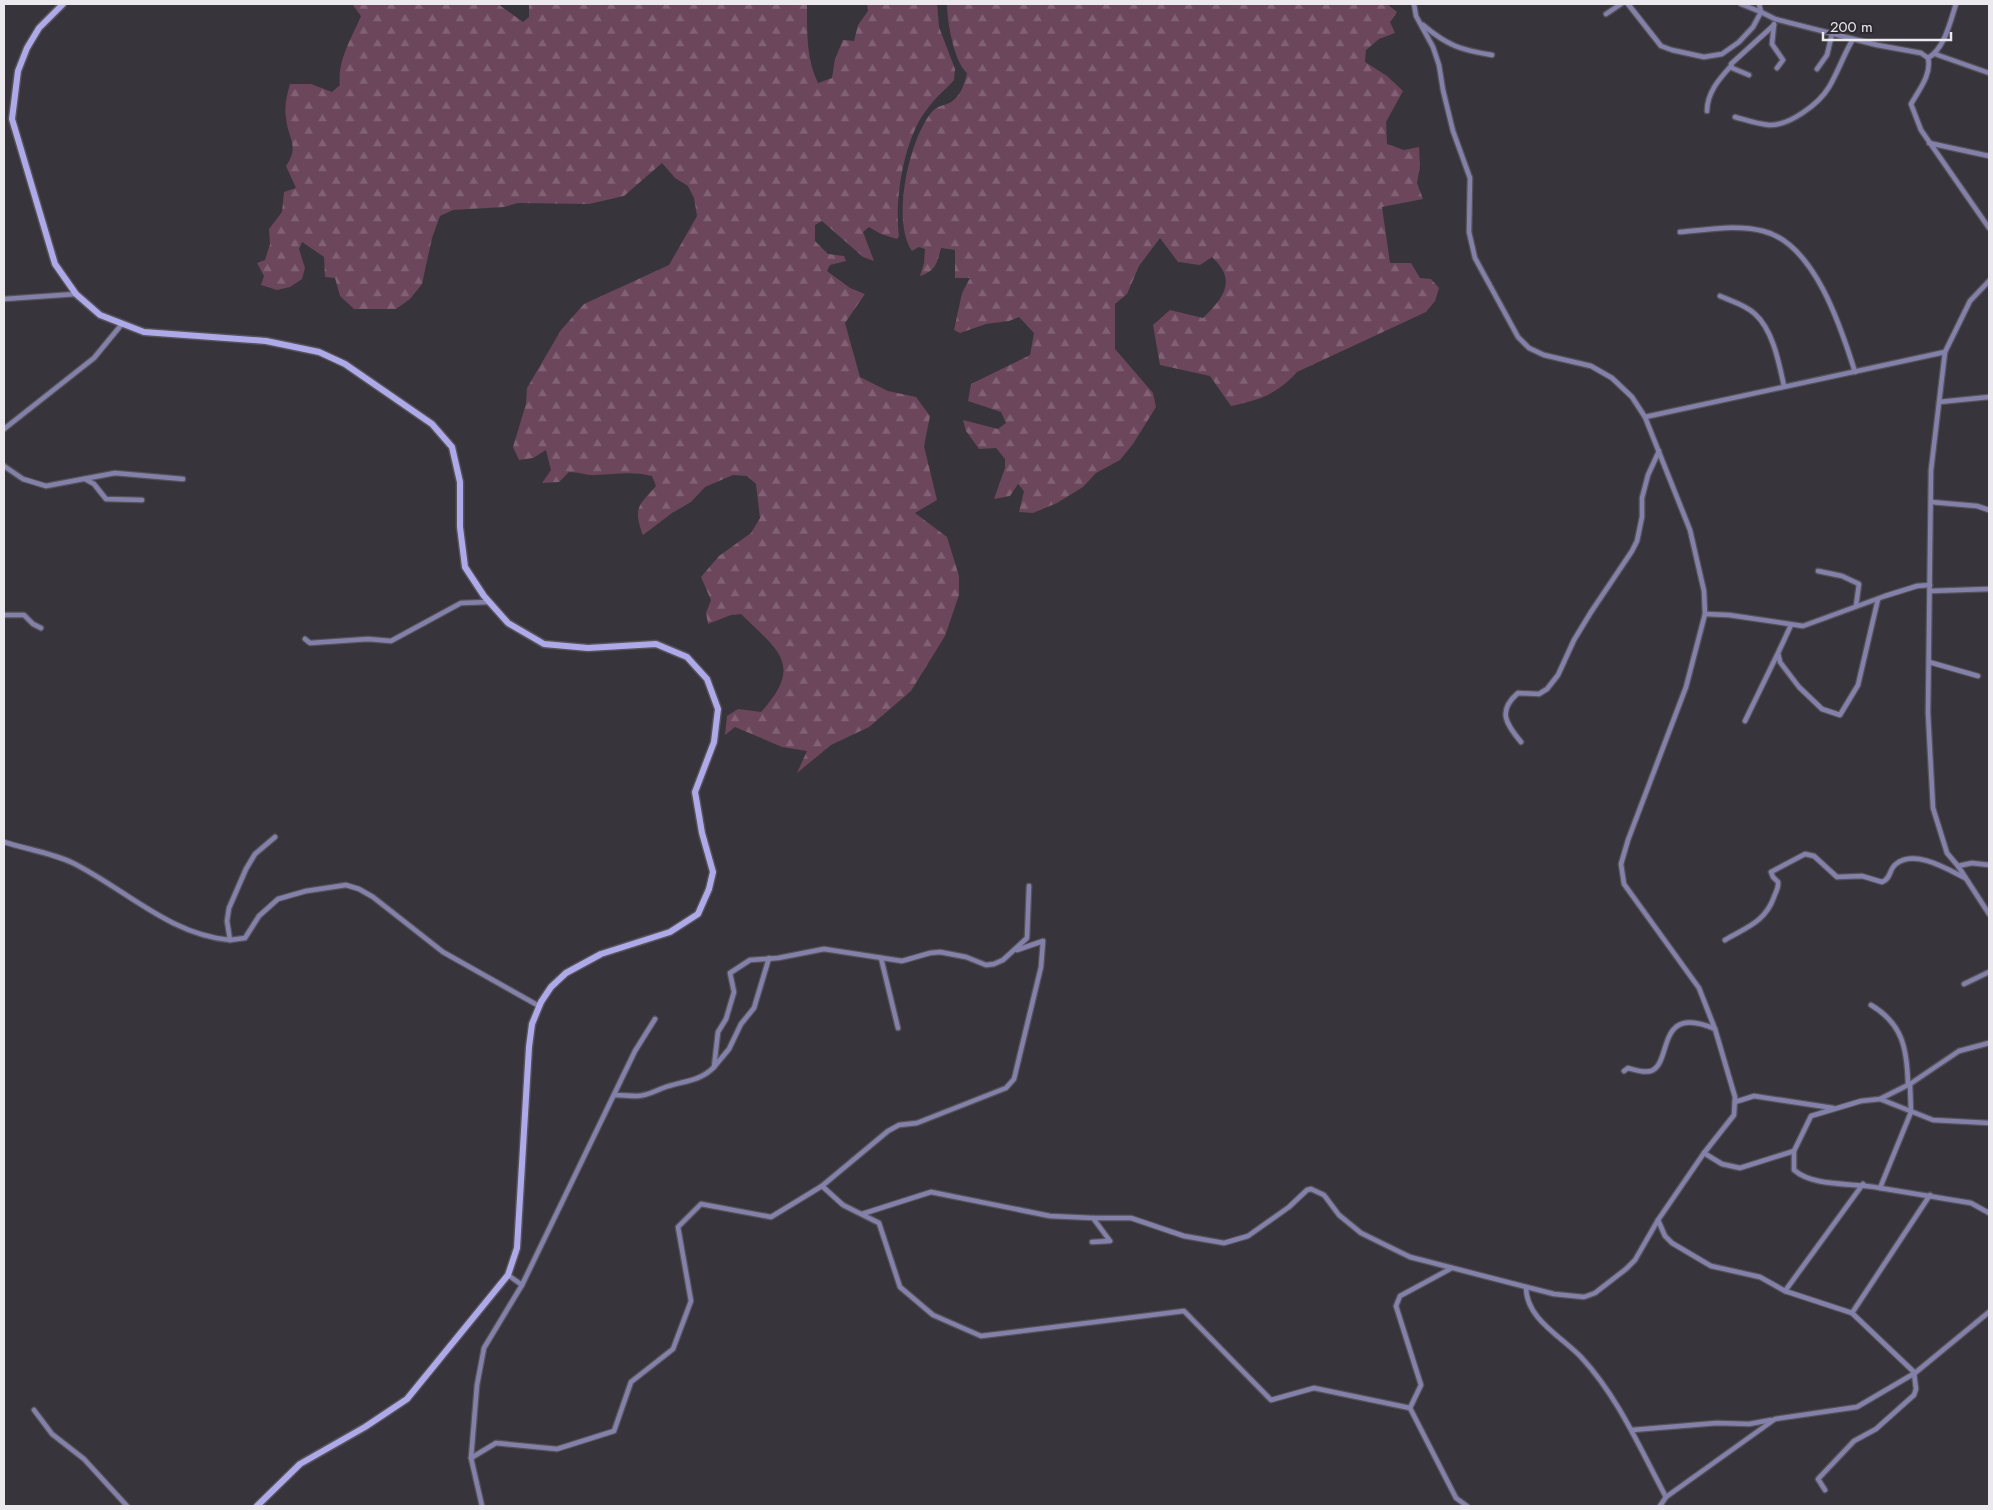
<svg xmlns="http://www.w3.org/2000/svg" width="1993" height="1510" viewBox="0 0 1993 1510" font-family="Jost,sans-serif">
	<defs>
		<pattern id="forest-firs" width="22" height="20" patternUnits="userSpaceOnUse" patternTransform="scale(1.25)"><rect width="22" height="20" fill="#6c465b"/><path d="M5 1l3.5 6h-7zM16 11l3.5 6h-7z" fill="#816173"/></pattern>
	</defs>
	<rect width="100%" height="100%" fill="#38343c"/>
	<g fill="url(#forest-firs)">
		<path d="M352,4H498L523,22L529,17V4H807C807,30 806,59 818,83L832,78L835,59L843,40L854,41L858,25L868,11L867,4H937L939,27L955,69L954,80C946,89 935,98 928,108C904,136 894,201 899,236L897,239L881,234L869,227L863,232L874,261L863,257L822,221L815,225V241L828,254L844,256L846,261L830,265L827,271L850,288L865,294L845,323L860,377L888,391L916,397L930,416L924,446L937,500L915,513L947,537L959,576V595L945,636L911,691L869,727L831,745L797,773L807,751L782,747L735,727L725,735L727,716L738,709L761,712C805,664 777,650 741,614L731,615L708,624L706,613L711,600L701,577L719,556L751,533L760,518L756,484L747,476L733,475L705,487L691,502L672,513L643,535C633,508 638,506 656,486L652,476C632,471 616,474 596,475C588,476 580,472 569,472L559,482L542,483L551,470L546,450L533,458L519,460L513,447L526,404L527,388L561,330L584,304L669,265L697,216L694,198L688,186L675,178L662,163L624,196L589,204L518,203L504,207L453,210L440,216L432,238L422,284L410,299L396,309H354L340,296L335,278L325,277L324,257L302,242L299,249L305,268L302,279L290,287L277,290L261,285L264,276L257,263L265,260L270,244L269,229L282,212L284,192L296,188L286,166C300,146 288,139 286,118C284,106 287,95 290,84H311L332,92L340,85C337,60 352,38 361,16Z"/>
		<path d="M947,4H1387L1397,12L1390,22L1395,33L1379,39L1366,50L1365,62L1387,76L1403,91L1386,122L1387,144L1404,150L1419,147L1420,166L1417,183L1423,199L1382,207L1390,263H1411L1420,278L1431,279L1439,288L1435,301L1426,312L1297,372C1276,395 1261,399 1231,406L1210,376L1160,365L1153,325L1170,310L1203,318C1223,298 1238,281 1212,257L1200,265L1178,262L1160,238L1139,266L1127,294L1115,304V349L1153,393L1156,407L1133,444L1120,460L1096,473L1083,487L1057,503L1033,513L1019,512L1024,491L1018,484L1010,496L994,499L1005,468V459L996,448L979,449L966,431L963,420L998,429L1006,423L1001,412L968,401L971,384L1030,355L1034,333L1019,317L1009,321L986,324L960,333L954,330L962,293L970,278H955V250L941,248C937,263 936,271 920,276L924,263L925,249L919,247L912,251C891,221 909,140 931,113C936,107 940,106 947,104C959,100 965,84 967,73C954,62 947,21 947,4Z"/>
	</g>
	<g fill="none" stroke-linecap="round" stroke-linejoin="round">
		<g stroke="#555158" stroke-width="7">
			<g id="minor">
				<path d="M1414,4L1416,16L1433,47L1439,65L1443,90L1453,131L1470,178L1469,232L1475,258L1518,337L1529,348L1544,355L1591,366L1612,378L1632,397L1645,417"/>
				<path d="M1628,4L1661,46L1672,50L1704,57L1722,54L1739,42L1753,27L1761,12L1741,4"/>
				<path d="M1759,4L1761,12L1775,19L1877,45L1921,53L1928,58C1932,74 1919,90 1911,104L1921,130L1989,228"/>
				<path d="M1606,14L1621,4"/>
				<path d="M1774,24L1772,44L1783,60L1777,68"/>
				<path d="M1423,25C1448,46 1461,50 1492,55"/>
				<path d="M1935,54L1989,73"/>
				<path d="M1928,58C1945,48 1950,22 1956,4"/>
				<path d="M1817,69L1827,55L1832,34"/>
				<path d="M1749,75L1732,68L1731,64L1774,25"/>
				<path d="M1707,111C1707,93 1719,79 1731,66"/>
				<path d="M1735,117C1746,120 1757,124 1769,125C1789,126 1819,104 1829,87C1838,72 1844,54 1853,39"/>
				<path d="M1929,143L1989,156"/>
				<path d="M1680,232C1707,230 1736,224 1763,231C1814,243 1841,327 1855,372"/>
				<path d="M1989,281L1970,301L1945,352L1931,470L1928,713L1933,808L1947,853L1958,866L1989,914"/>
				<path d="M1720,296C1731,301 1746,305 1755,314C1773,330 1779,363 1784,386"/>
				<path d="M4,299L76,294"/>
				<path d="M1939,402L1989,397"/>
				<path d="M4,429L94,358L122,324"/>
				<path d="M4,466L23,479L46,486L115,473L183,479"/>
				<path d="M85,479L94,484L106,499L142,500"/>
				<path d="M1931,502L1977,506L1989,510"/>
				<path d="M1818,571L1842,576L1859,584L1856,606"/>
				<path d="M1930,591L1989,589"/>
				<path d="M1705,614L1729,615L1803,626L1885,596L1917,586L1930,585"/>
				<path d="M4,615H24L33,624L41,628"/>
				<path d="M1791,625L1778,653L1780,662L1799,687L1822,709L1840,715L1858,685L1878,599"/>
				<path d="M305,639L310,643L368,639L391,641L461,603L489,602"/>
				<path d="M1929,662L1978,676"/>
				<path d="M1745,721L1777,655"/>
				<path d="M1521,742C1506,724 1497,711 1518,693L1539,694L1547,689L1558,675L1574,640L1591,612L1632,551L1637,541L1642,517V498L1648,475L1659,451"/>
				<path d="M275,837L255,854L246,869L229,908L227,921L230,940L245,938L259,916L278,899L306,891L346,885L359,889L373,897L443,952L539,1006"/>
				<path d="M4,842C26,849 52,853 73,863C125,889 170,935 230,940"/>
				<path d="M1958,866L1972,863L1989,865"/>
				<path d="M1725,940C1747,927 1765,922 1774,897C1776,891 1779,888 1778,882L1773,877L1771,872L1805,854L1814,856L1837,877L1862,876L1882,882C1891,879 1889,869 1896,864C1915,849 1947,869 1965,878"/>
				<path d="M881,958L898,1028"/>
				<path d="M1964,984L1989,972"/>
				<path d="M1871,1005C1903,1024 1907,1049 1908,1084"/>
				<path d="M714,1067L729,1049L741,1024L754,1008L769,958"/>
				<path d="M1624,1071L1628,1068C1635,1070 1644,1073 1651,1071C1673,1063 1655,1003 1715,1029"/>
				<path d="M1910,1084L1911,1112L1880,1188L1971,1203L1989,1213"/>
				<path d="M614,1095C622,1095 629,1096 637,1096C647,1096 655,1091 663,1088C681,1081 700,1082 714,1067L718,1032L726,1019L734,992L730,973L750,960L778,958L824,949L902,961L930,953L940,952L966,957L986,965L994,964L1003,960L1027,938L1029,886"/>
				<path d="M1880,1099L1933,1120L1989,1123"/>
				<path d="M1735,1102L1754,1096L1833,1108"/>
				<path d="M1794,1151V1170C1815,1188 1854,1182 1880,1188"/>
				<path d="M1704,1153L1722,1164L1740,1168L1794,1151L1811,1116L1861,1101L1880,1099L1910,1084L1959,1051L1989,1043"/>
				<path d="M822,1186L888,1131L899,1125L917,1123L1006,1088L1014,1079L1041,967L1043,941L1017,950"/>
				<path d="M862,1214L931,1192L1050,1216L1093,1218L1110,1241L1092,1242"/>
				<path d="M1093,1218H1131L1184,1236L1224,1243L1248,1236L1289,1207L1307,1190L1311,1189L1324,1195L1339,1215L1361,1233L1410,1257L1554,1294L1584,1297L1595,1293L1626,1269L1635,1260L1658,1220"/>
				<path d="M1450,1269L1400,1296L1396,1306L1421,1385L1410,1408L1456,1498L1467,1506"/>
				<path d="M508,1275L522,1285"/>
				<path d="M1526,1287C1526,1319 1561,1336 1581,1357C1619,1398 1640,1449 1666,1497"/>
				<path d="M1785,1291L1863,1184"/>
				<path d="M1852,1313L1930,1195"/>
				<path d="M1915,1373L1852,1313L1785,1291L1760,1277L1711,1266L1672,1243L1665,1236L1658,1220L1704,1153L1734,1115L1735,1097L1715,1029L1699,988L1624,884L1621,864L1628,840L1686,687L1705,614L1704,591L1690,530L1645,417L1945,352"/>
				<path d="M34,1410L52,1434L84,1459L127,1506"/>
				<path d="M1632,1430L1717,1423L1749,1424L1771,1420"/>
				<path d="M471,1458L496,1443L557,1449L614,1431L631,1382L673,1349L691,1301L678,1227L701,1204L771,1217L822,1186L843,1205L879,1223L900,1287L933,1315L981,1336L1184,1311L1271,1400L1314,1388L1410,1408"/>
				<path d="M1825,1490L1818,1479L1854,1441L1876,1429L1914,1395L1916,1389L1914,1373"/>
				<path d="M482,1506L471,1458L477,1385L484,1348L522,1285L635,1051L655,1019"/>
				<path d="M1660,1506L1666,1497L1775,1419L1857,1407L1915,1373L1989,1312"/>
			</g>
		</g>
		<g stroke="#555158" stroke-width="9">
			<path id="secondary" d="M63,4L39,28L27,48L18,71L12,119L55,264L76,294L100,315L144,332L266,341L319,352L345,364L432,424L452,447L460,482V527L465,567L484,596L508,623L544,644L588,648L656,644L687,657L707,679L718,709L714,742L695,792L702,833L713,872L709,889L698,914L670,932L601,954L566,973L551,987L541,1002L532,1024L529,1047L517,1248L508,1275L407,1399L365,1427L300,1464L257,1506"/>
		</g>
		<use href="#minor" stroke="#8381a9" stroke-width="4.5"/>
		<use href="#secondary" stroke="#aeaaea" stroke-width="6"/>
	</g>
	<rect width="1993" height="1510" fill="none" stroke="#ebe9ee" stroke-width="10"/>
	<path d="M1823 32v8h128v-8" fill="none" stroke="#ebe9ee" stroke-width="2.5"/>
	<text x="1830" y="32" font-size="15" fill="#ebe9ee" stroke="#2e2a32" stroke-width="4" paint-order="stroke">200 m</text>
</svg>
